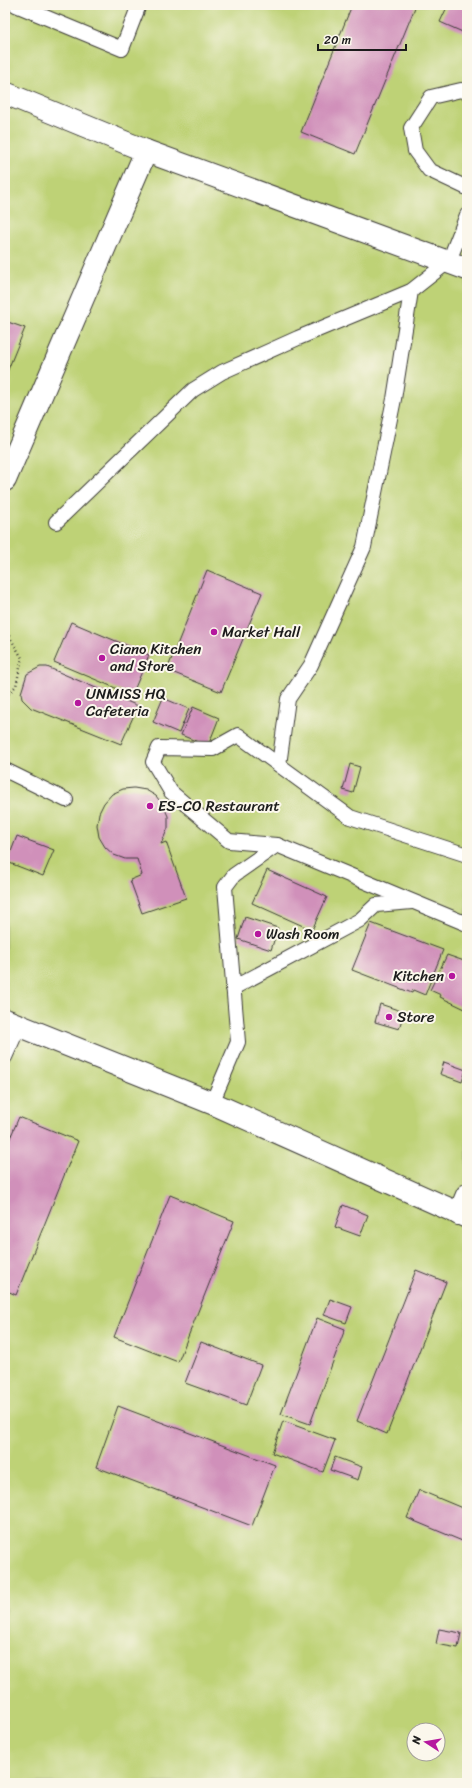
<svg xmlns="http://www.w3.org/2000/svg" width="472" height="1788" viewBox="0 0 472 1788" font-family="Sriracha,sans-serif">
	<rect width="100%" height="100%" fill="#fbf7ec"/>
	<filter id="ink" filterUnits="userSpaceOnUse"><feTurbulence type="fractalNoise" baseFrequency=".025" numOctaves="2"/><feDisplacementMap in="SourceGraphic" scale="8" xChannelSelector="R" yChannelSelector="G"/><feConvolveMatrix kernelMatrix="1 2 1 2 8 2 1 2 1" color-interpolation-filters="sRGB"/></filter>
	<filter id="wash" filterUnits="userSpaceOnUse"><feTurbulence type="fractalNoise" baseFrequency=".012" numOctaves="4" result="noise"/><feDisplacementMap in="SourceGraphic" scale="16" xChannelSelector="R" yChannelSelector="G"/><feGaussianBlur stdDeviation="0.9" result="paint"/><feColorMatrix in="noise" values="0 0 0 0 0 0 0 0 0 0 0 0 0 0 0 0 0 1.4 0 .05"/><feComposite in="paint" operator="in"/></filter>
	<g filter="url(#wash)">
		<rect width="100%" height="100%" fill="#ede4c6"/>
		<path fill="#bed276" stroke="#6d7749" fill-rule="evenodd" d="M5,5H467V1783H5ZM414,1730H438V1754H414Z"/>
		<g id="blocks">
			<g fill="#d090ba">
				<path d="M352,5H416L355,154L301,132Z"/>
				<path d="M448,5H467V34L440,22Z"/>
				<path d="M5,321L25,328L5,377Z"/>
				<path d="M207,570L262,593L221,692L167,670Z"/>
				<path d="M71,622L149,655L132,695L54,662Z"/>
				<path d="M40,667H47L138,706L121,744L31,708L22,699L21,693L27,674Z"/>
				<path d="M163,698L189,709L179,733L153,722Z"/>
				<path d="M193,707L219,718L208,746L181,735Z"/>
				<path d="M350,764L360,767L353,793L343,790Z"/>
				<path d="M134,788L146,790L156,796L163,805L168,816V828L161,844L166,842L186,898L142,913L130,880L142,875L137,859H125L114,855L105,847L99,837L97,825L99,813L104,803L112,794L123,789Z"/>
				<path d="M17,836L54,850L43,876L7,862Z"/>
				<path d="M267,870L327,897L312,930L252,903Z"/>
				<path d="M245,917L278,928L271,950L238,939Z"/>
				<path d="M371,923L443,950L425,995L413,990L412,993L352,970Z"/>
				<path d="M447,955L467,962V1006L465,1009L440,997L441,995L430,990Z"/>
				<path d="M380,1004L404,1012L399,1029L375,1022Z"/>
				<path d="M444,1062L466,1070L462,1082L440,1074Z"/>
				<path d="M19,1117L78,1141L16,1295L5,1290V1150Z"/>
				<path d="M170,1195L234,1221L178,1362L114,1337Z"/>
				<path d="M343,1205L368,1215L360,1236L335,1227Z"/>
				<path d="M416,1270L446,1282L387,1434L357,1421Z"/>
				<path d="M330,1299L352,1307L346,1323L324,1315Z"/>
				<path d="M317,1318L345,1329L310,1424L281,1414Z"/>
				<path d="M201,1342L261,1365L246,1405L185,1383Z"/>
				<path d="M118,1406L275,1465L252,1526L96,1467Z"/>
				<path d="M283,1421L335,1440L323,1472L272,1453Z"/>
				<path d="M335,1457L362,1467L358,1480L330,1470Z"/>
				<path d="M419,1490L467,1510V1543L407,1518Z"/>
				<path d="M439,1629L461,1633L458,1648L436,1644Z"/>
			</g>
		</g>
	</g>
	<g filter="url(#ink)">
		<use href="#blocks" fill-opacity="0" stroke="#3b3a36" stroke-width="1"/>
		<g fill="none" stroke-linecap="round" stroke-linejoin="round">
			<g stroke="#3b3a36" stroke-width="16">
				<g id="service">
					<path d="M16,5L122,49L139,5"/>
					<path d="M467,92L461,90L431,97L411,128L415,151L429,170L467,188"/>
					<path d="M56,522L193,390L222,372L298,338L411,291L449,261L467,215"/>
					<path d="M279,765L288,699L311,665L364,547L394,399L411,291"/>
					<path d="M5,770L66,800"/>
					<path d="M467,855L350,817L238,735L213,749L159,748L153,762L171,792L229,841L277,845L467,924"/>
					<path d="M233,988L360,920L376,905L412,902"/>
					<path d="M5,1057L19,1026"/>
					<path d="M212,1103L238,1042L225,887L234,875L277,845"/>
				</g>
			</g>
			<g stroke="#3b3a36" stroke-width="24">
				<g id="minor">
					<path d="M5,93L146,151L467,269"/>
					<path d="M5,480L146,151"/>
					<path d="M5,1020L212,1103L467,1217"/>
					<path d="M459,1214L467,1195"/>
				</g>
			</g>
			<path stroke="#3b3a36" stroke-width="2.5" stroke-dasharray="1 3" stroke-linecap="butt" d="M5,629L22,658L16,686L5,697"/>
			<use href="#service" stroke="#fff" stroke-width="14"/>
			<use href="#minor" stroke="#fff" stroke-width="22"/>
		</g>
	</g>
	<g fill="#b5179e" stroke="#fbf7ec" stroke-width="1.5">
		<circle cx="214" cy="632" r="4"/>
		<circle cx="102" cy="658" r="4"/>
		<circle cx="78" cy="703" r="4"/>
		<circle cx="150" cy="806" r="4"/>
		<circle cx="258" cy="934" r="4"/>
		<circle cx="452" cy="976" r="4"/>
		<circle cx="389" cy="1017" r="4"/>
	</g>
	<g text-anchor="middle" stroke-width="4" stroke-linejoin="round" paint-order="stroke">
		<g font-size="15" fill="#1c1c1c" stroke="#fbf7ec" text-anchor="start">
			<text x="222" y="637">Market Hall</text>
			<text x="110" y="654">Ciano Kitchen<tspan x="110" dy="17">and Store</tspan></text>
			<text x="86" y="699">UNMISS HQ<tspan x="86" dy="17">Cafeteria</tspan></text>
			<text x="158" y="811">ES-CO Restaurant</text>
			<text x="266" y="939">Wash Room</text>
			<text x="444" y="981" text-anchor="end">Kitchen</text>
			<text x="397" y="1022">Store</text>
		</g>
	</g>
	<rect width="472" height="1788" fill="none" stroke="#fbf7ec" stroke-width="20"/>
	<g transform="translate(426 1742) rotate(282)"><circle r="19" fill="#fbf7ec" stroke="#a29f99"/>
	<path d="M0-3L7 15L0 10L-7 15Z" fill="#b5179e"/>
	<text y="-6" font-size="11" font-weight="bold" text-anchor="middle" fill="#1c1c1c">N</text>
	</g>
	<path d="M318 44v6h88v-6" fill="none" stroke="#1c1c1c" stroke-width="2"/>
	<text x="324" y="44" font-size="12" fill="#1c1c1c" stroke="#fbf7ec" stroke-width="3" paint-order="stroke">20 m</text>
</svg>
